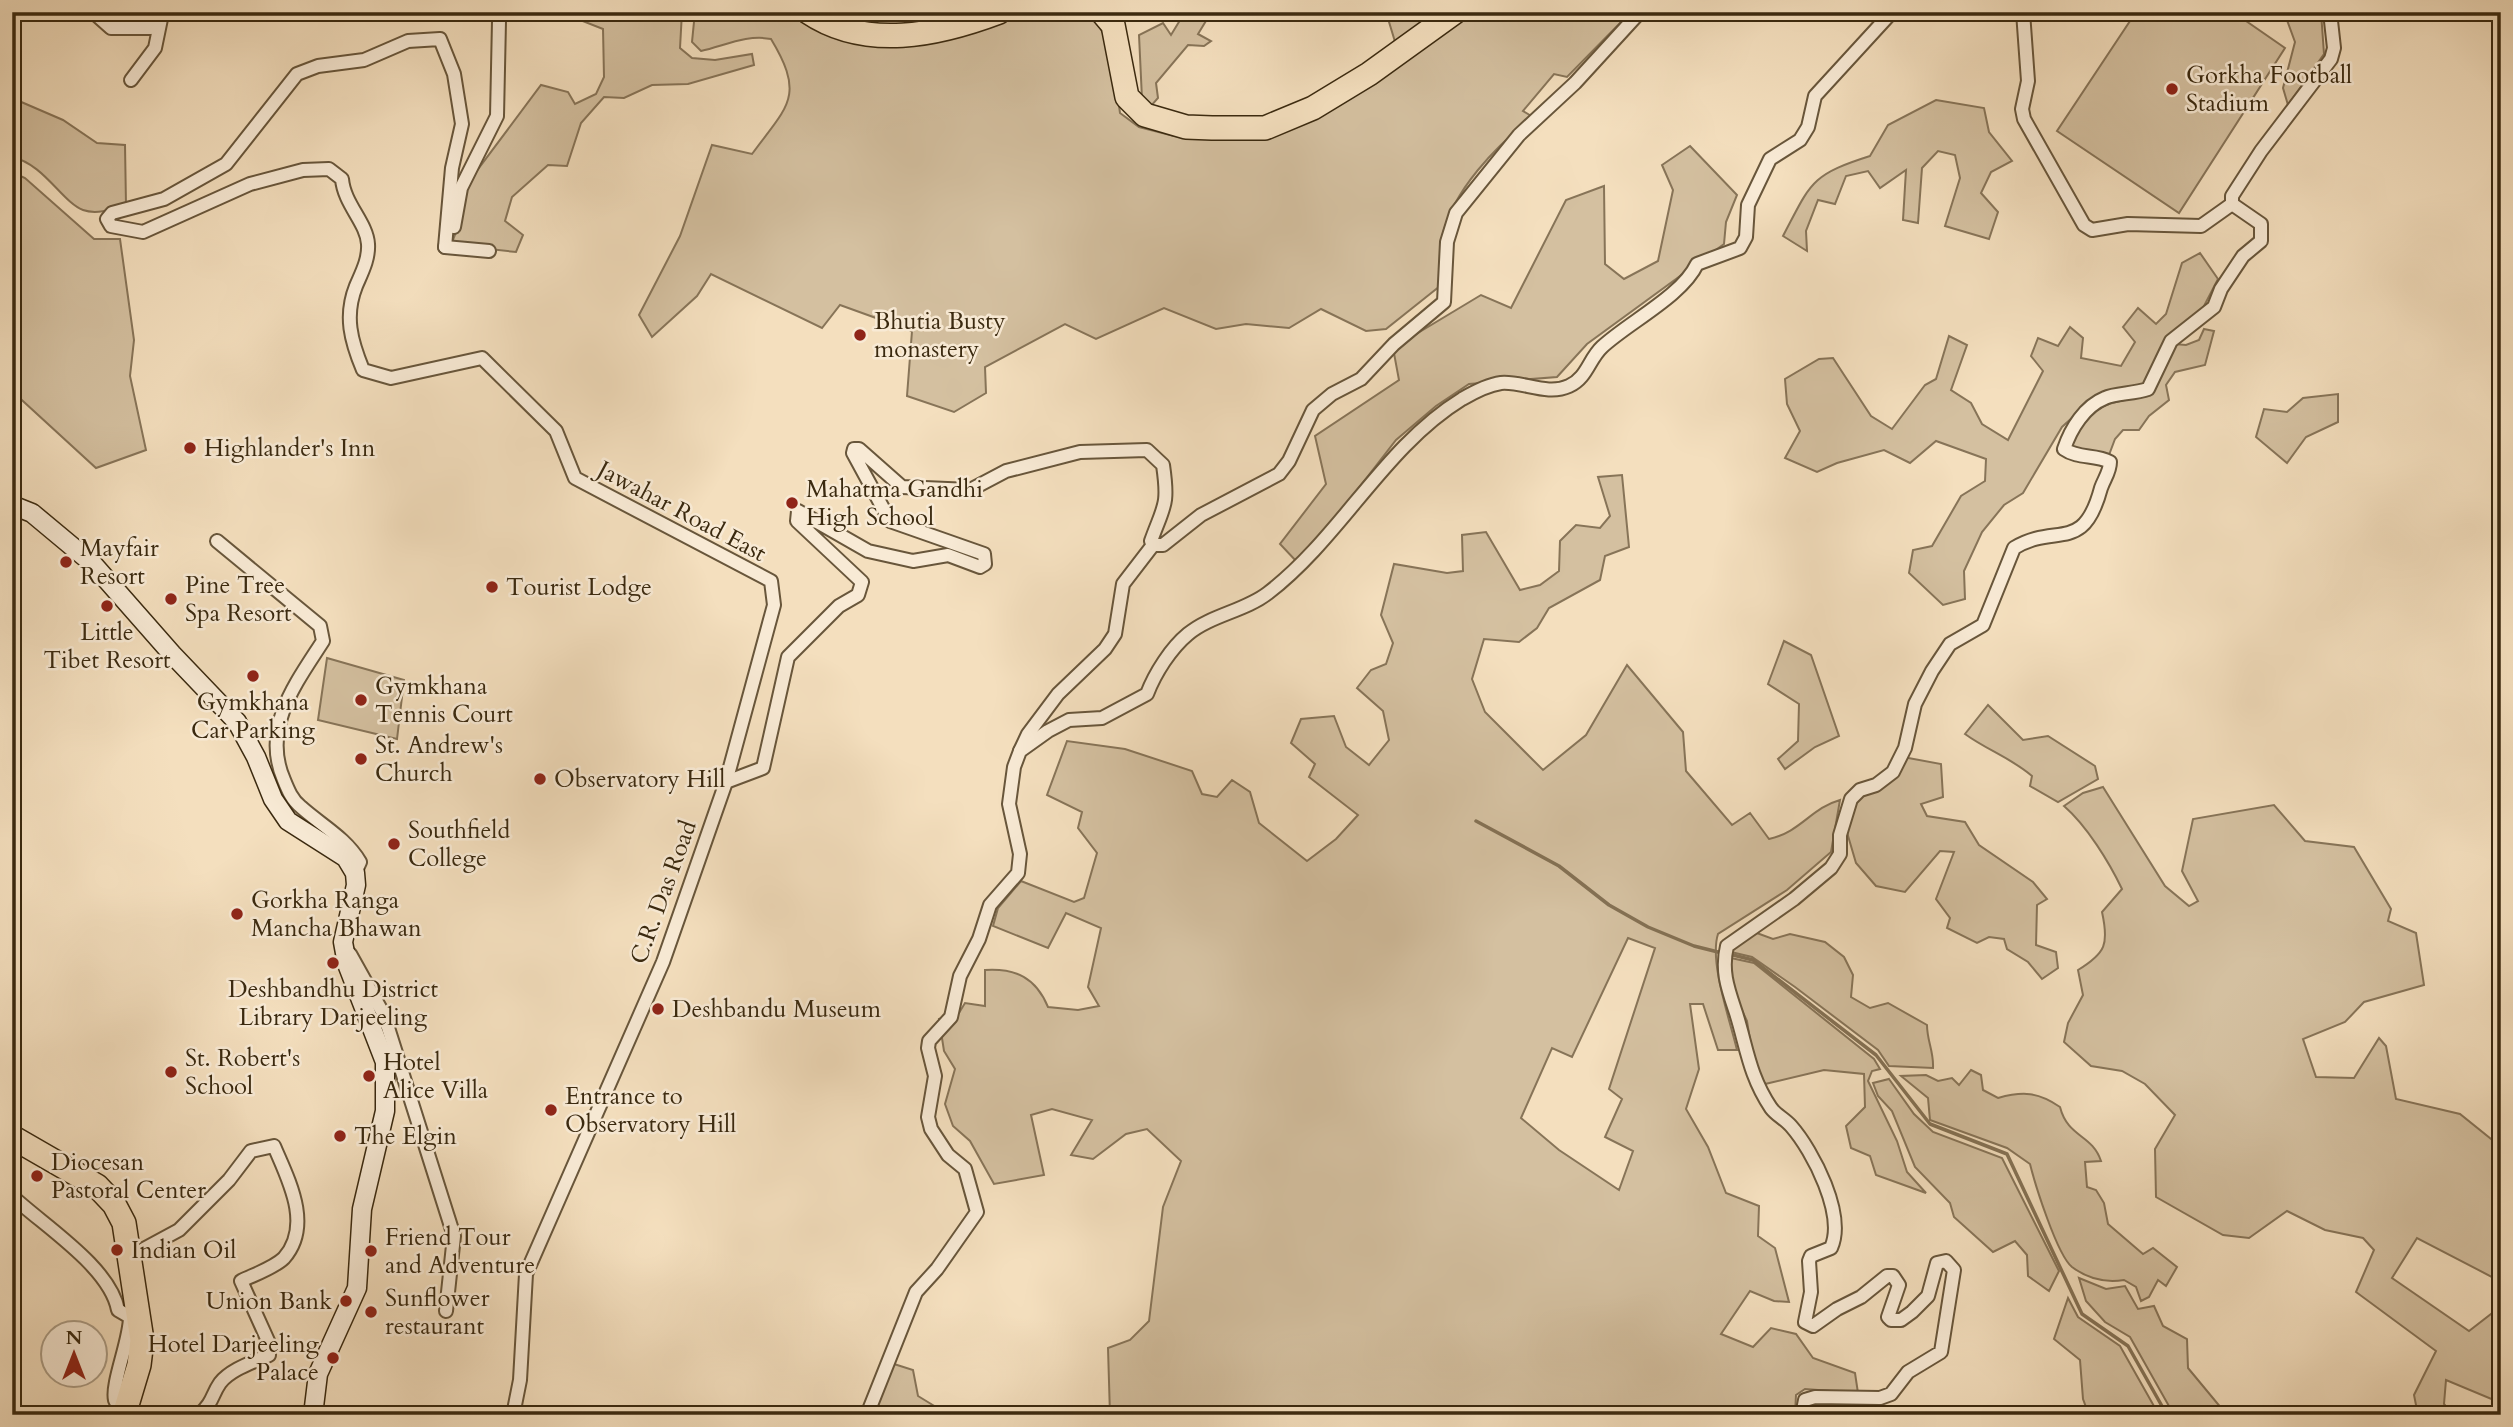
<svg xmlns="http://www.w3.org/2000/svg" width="2513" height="1427" viewBox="0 0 2513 1427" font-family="Cardo,serif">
	<rect width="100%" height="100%" fill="#f4dfbe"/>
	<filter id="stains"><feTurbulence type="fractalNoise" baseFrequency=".00286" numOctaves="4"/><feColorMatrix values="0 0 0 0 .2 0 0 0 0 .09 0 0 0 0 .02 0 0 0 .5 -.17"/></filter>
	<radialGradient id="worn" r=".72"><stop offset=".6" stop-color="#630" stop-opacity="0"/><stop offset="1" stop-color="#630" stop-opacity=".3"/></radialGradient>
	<g fill="#d4c0a0" stroke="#877458" stroke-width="2" fill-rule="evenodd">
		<path d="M584,12H682L680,48L692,58L715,60L752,54L754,65L688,84L652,85L624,98L604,97L581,123L567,166L548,165L512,197L505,221L523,235L516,252L451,245L460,222L464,188L541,85L568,92L575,104L596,94L604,77L603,29L580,20Z"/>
		<path d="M695,12H793L821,27L967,30L1022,12L1078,13L1097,22L1111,48L1120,113L1139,127L1174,136L1220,139L1305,123L1469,12H1631L1567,77L1554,74L1523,111L1533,117C1496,146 1453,190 1442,237C1438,252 1441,271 1440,286L1386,329L1366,331L1321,309L1289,328L1246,324L1216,329L1164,308L1096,339L1065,324L985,367L986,393L954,412L907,396L912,331L840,305L822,328L711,274L697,296L652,337L639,315L680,236L712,145L752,154C787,106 806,97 771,39C747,34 724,46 701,51L692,42Z"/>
		<path d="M1185,12H1231L1226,20L1209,16L1198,34L1211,41L1204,46L1188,45L1156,83L1158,98L1151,106L1142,99L1139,35L1163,23L1171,35Z"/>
		<path d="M1386,12H1420L1424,28L1396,45Z"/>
		<path d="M2136,12H2233L2285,48L2179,213L2057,131Z"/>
		<path d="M2284,12H2321L2324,54L2288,105L2283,88L2295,42Z"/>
		<path d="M12,98L63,120L97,143L125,145L126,205C113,209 97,215 83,210C62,202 44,164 12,157Z"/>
		<path d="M1936,100L1984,108L1989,132L2012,161L1991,172L1981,193L1998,212L1989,239L1945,226L1960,178L1955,155L1938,151L1922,168L1918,223L1903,220L1906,170L1880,188L1868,171L1846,176L1835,204L1818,200L1806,231L1807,251L1783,236C1811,183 1810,175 1870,156L1888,125Z"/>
		<path d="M1690,146L1737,195L1726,222L1724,244L1587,344L1557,377L1469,384L1436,406L1396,440L1317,542L1297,562L1280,544L1326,484L1315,436L1399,380L1393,348L1481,295L1511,308L1566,200L1604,186L1605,264L1624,279L1658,261L1673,190L1662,165Z"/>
		<path d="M12,172L25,178L94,239H120L134,340L130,376L146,450L96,468L12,391Z"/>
		<path d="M2200,253L2218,279L2203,308L2145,386L2083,408L2062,427L2023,493L2004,505L1982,532L1964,571L1965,599L1943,605L1909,573L1913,550L1932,546L1961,496L1985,481L1986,459L1936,441L1910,463L1884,450L1837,463L1817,472L1785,458L1800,431L1787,404L1785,379L1819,359L1833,358L1871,416L1892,429L1925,385L1936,379L1949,336L1967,345L1951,390L1971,403L1982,424L2008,440L2043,371L2031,356L2038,338L2058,346L2070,327L2083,338L2081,358L2121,366L2135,342L2123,327L2138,308L2156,324L2166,314L2182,263Z"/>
		<path d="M2204,329L2214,331L2205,365L2175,372L2166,385L2169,400L2149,416L2139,430H2123L2115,439L2109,455L2073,450L2071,443C2091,410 2096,405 2135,398L2174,344L2186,345L2199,340Z"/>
		<path d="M2338,394V422L2306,437L2287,463L2256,437L2264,409L2287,412L2303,398Z"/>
		<path d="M1622,475L1629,547L1605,556L1600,580L1549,608L1537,628L1519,642L1484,639L1472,679L1485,712L1543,770L1586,735L1627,665L1683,732L1686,771L1732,825L1750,813L1769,839C1801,832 1811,808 1840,800L1831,852L1787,890L1718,934C1709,962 1730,1020 1737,1050H1718L1703,1004H1690L1699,1069L1686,1109L1708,1147L1726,1193L1759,1206L1758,1236L1775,1248L1789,1302L1774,1301L1750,1291L1721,1334L1753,1347L1771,1328L1796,1334L1813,1358L1855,1373L1858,1393L1805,1389L1796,1395L1795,1415H1110L1108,1348L1130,1340L1149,1321L1163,1207L1181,1161L1147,1129L1126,1134L1093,1159L1071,1155L1092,1120L1052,1109L1031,1115L1044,1175L994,1184L970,1141L953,1126L945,1104L955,1069L944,1051L939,1019L959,1013L965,1003L985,1006V970C1016,968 1036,978 1048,1007L1078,1010L1099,1006L1088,987L1101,928L1066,913L1048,948L993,926L998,908L1021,881L1074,902L1084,898L1097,853L1078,828L1082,812L1047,795L1067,741L1125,749L1192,771L1202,794L1217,797L1232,780L1250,792L1259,823L1307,861L1336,839L1358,815L1309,777L1315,764L1291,743L1301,719L1334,716L1346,747L1369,765L1389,740L1383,711L1357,688L1371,670L1386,664L1393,643L1381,615L1394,564L1447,573L1463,571L1462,535L1486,532L1520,590L1540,585L1559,571L1560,541L1576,525L1600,528L1610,516L1598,477ZM1628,938L1655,948L1609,1089L1622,1099L1605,1137L1633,1151L1619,1190L1559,1150L1521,1118L1552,1048L1572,1057Z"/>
		<path d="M1784,641L1811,655L1839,736L1815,747L1785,769L1778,759L1798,741L1799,704L1768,684Z"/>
		<path d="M327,658L404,680L397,739L318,720Z"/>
		<path d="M1988,705L2023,740L2048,736L2095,766L2098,779L2058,802L2030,786L2032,776C2011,758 1987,750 1965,734Z"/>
		<path d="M1903,757L1941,764L1943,797L1921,804L1927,816L1965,822L1979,845L2033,882L2047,899L2037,905L2036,945L2056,952L2058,968L2042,979L2028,962L2007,949L2004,939L1989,937L1977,943L1947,928L1950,918L1936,899L1954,852L1940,851L1905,892L1876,886L1856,863L1846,829L1850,808Z"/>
		<path d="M2103,787L2165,886L2189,906L2198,901L2182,871L2193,819L2274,805L2305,841L2354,847L2391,909L2388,921L2416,933L2424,985L2364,1002L2345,1022L2303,1039L2316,1077L2354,1078L2379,1038L2386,1046L2396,1099L2460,1114L2501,1147V1286L2492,1277L2417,1238L2392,1278L2469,1331L2491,1314L2501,1320V1403L2446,1380L2444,1404L2453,1415H2418L2414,1395L2436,1351L2356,1292L2374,1250L2363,1238L2325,1230L2287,1211L2249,1238L2223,1235L2156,1197L2155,1149L2175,1115L2145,1084L2122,1071L2091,1066L2064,1042L2068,1023L2083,995L2078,970C2106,953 2109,944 2102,912L2122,889C2109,862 2087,826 2064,806L2083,793Z"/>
		<path d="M1754,932L1773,939L1790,934L1825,942L1844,957L1853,975L1851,997L1870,1008L1888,1003L1927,1025C1927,1041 1934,1052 1933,1068L1889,1066L1878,1050L1795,987L1752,957L1731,952L1733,945Z"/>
		<path d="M1731,958L1754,963L1874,1059L1880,1069L1872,1071L1868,1081L1897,1141L1907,1172L1926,1193L1876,1175L1870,1156L1851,1148L1846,1126L1865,1107L1864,1074L1824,1070L1765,1084L1753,1059L1747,1021L1731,987L1727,968Z"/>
		<path d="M1971,1070L1981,1075L1983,1090L1998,1098C2023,1091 2038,1092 2060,1107C2068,1138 2092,1134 2101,1161L2085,1162L2087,1187L2096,1190L2104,1203L2108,1224L2143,1254L2153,1248L2177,1267L2166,1286L2158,1280L2149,1297L2141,1301L2136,1287L2124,1280C2105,1283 2088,1279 2072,1267C2057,1255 2035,1184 2030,1164L2007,1148L1930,1120L1928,1098L1901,1076L1926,1075L1938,1081L1952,1078L1959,1085Z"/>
		<path d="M1889,1079L1914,1114L1933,1132L2002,1158L2059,1271L2049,1291L2028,1276L2027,1255L2015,1241L1993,1252L1954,1217L1950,1203L1915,1167L1892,1111L1878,1096L1873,1083Z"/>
		<path d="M2079,1278L2106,1289L2125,1286L2138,1309L2154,1306L2163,1326L2187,1339L2188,1368L2227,1415H2174L2130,1337L2105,1322L2086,1301Z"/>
		<path d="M2068,1298L2078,1317L2120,1346L2159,1415H2089L2083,1399L2080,1360L2054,1339Z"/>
		<path d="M894,1364L913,1370L918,1396L949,1415H878L875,1411L879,1395Z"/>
		<path d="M1810,1402L1852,1403L1853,1409L1859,1415H1808Z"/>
	</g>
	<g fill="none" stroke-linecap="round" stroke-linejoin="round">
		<g stroke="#847154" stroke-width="3.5">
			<path d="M1476,821L1559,866L1609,905L1648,927L1694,946L1722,953"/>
			<path d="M1729,954L1753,960L1876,1055L1930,1124L2007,1154L2082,1314L2128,1346L2167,1415"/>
		</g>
		<g stroke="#68563b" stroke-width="16">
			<g id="street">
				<path d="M93,12L111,28H151L159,12"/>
				<path d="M2023,12L2028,81L2022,109L2024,119L2084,225L2092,230L2128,224L2201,226L2232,204"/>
				<path d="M131,80L155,48L161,19"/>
				<path d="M454,227L461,188L497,116L499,21L496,12"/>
				<path d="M445,247L452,168L462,124L454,74L440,39L408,41L364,60L318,66L297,74L226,164L164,199L112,213L107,219L111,226L143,232L250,184L303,170L329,169L342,179C344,204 367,223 368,244C369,259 362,272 356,286C344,316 351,341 363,370L391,378L482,358L556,431L575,478L771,581L774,605L726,782"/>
				<path d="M445,247L489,251"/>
				<path d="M217,541L320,626L323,641C296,683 261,728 284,780C288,790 292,800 301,807C321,825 346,838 360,862L355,873"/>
				<path d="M1020,751L1028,734L1058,694L1105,649L1115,634L1123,584L1153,545"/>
				<path d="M350,954L384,1015L454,1236L446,1311"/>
				<path d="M12,1196C44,1226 110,1267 118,1310L130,1317C130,1340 111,1384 115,1400C117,1405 121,1409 124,1414"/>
				<path d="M129,1257L179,1230L229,1180L251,1151L274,1146C288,1179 313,1225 284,1258C274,1268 253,1275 241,1281L269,1343V1355C254,1362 231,1369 220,1383C211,1396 214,1401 199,1415"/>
				<path d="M513,1415L520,1380L526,1274L663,962L726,782L763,768L788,657L839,606L858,595L862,582L797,521L798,511L868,551L913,561L948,555L980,567L985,564L984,554L890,521L853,453L854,449H859L902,487L970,490L1006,471L1080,452L1147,450L1163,465C1169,506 1164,505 1151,541L1153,545H1163L1201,515L1279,474L1289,461L1313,410L1332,394L1361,379L1394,344L1444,302L1447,242L1456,213L1519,135L1575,83L1640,12"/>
				<path d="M867,1415L916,1292L937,1269L977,1212L965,1169L948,1155L931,1129L928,1117L935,1076L928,1048L929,1041L951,1017L960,976L979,939L990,905L1018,873L1020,854L1009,804L1014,767L1020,751L1048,731L1069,720L1102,718L1147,694C1155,673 1171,648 1188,634C1211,615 1245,611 1268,593C1341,537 1384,447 1462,399C1474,392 1487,385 1501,383C1523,381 1547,396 1569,386C1587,378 1589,359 1602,347C1629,322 1682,296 1697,264L1740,248L1746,237L1748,205L1770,159L1800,140L1808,127L1815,96L1892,12"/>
				<path d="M1802,1415L1805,1400L1815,1397L1880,1398L1891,1394L1908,1372L1941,1352L1954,1270L1946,1261L1937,1263L1928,1296L1912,1312L1901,1320H1891L1888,1317L1899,1285L1893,1276H1887L1861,1297L1837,1309L1813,1326L1805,1322L1811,1292L1809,1261L1811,1256L1831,1248C1846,1215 1813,1151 1791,1126C1785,1119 1776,1115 1771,1108C1749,1075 1747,1048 1736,1013C1728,989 1721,971 1727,946L1794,899L1831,868L1840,854V835L1851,799L1860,790L1876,785L1893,772L1905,748L1915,704L1932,671L1950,644L1983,625L2014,548C2057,522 2083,555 2101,488C2104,479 2110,472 2110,462C2095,454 2078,459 2064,449C2071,428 2085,406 2105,398C2115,393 2134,394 2148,389L2171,341L2214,307L2221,289L2243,256L2261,241V224L2232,204V196L2261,151L2331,59L2334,48L2330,12"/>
			</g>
		</g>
		<g stroke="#3a290f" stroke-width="21">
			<path id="secondary" d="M12,505L32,513L92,563L172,654L237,722L256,757L273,799L288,821L346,858L355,873L356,885L343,942L347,964L385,1062V1111L362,1209L357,1288L318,1374L313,1415"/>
		</g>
		<g stroke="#3a290f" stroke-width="26">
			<g id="highway">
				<path d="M808,12C866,51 938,35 999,12"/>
				<path d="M1102,12L1113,25L1127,97L1145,115L1186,127L1212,128H1265L1313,108L1369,74L1455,12"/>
				<path d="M12,1137L97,1186L114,1204L124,1223L142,1340L139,1365L124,1415"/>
			</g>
		</g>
		<use href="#street" stroke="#f8ead5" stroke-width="12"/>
		<use href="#secondary" stroke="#f8ead5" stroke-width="18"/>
		<use href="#highway" stroke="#f4dfbe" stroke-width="23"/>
	</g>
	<g fill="#8f2418" stroke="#f8ead5" stroke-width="2.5">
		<circle cx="2172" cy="89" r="7"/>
		<circle cx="860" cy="335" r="7"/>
		<circle cx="190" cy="448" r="7"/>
		<circle cx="792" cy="503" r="7"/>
		<circle cx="66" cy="562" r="7"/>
		<circle cx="492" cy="587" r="7"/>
		<circle cx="171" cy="599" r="7"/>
		<circle cx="107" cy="606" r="7"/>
		<circle cx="253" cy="676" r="7"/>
		<circle cx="361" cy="700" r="7"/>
		<circle cx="361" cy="759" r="7"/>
		<circle cx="540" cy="779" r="7"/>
		<circle cx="394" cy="844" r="7"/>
		<circle cx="237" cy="914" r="7"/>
		<circle cx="333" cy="963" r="7"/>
		<circle cx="658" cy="1009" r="7"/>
		<circle cx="171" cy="1072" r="7"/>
		<circle cx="369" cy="1076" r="7"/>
		<circle cx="551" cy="1110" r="7"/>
		<circle cx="340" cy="1136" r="7"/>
		<circle cx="37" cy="1176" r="7"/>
		<circle cx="117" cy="1250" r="7"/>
		<circle cx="371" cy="1251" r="7"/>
		<circle cx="346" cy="1301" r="7"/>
		<circle cx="371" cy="1312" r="7"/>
		<circle cx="333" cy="1358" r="7"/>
	</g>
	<g text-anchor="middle" stroke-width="5" stroke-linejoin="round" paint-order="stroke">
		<g font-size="24" fill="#3a290f" stroke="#f8ead5" text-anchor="start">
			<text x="2186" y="83">Gorkha Football<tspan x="2186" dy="28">Stadium</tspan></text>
			<text x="874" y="329">Bhutia Busty<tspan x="874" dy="28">monastery</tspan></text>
			<text x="204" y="456">Highlander's Inn</text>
			<text x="806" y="497">Mahatma Gandhi<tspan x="806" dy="28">High School</tspan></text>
			<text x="80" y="556">Mayfair<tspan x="80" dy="28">Resort</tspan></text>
			<text x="185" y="593">Pine Tree<tspan x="185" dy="28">Spa Resort</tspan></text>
			<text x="506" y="595">Tourist Lodge</text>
			<text x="107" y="640" text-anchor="middle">Little<tspan x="107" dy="28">Tibet Resort</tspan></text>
			<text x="375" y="694">Gymkhana<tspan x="375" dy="28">Tennis Court</tspan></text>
			<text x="253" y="710" text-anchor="middle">Gymkhana<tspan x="253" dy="28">Car Parking</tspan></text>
			<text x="375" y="753">St. Andrew's<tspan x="375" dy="28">Church</tspan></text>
			<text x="554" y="787">Observatory Hill</text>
			<text x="408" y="838">Southfield<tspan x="408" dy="28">College</tspan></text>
			<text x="251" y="908">Gorkha Ranga<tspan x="251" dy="28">Mancha Bhawan</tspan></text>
			<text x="333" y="997" text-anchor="middle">Deshbandhu District<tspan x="333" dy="28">Library Darjeeling</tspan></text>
			<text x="672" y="1017">Deshbandu Museum</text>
			<text x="185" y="1066">St. Robert's<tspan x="185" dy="28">School</tspan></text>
			<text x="383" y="1070">Hotel<tspan x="383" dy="28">Alice Villa</tspan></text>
			<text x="565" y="1104">Entrance to<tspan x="565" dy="28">Observatory Hill</tspan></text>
			<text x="354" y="1144">The Elgin</text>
			<text x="51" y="1170">Diocesan<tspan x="51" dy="28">Pastoral Center</tspan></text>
			<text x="385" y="1245">Friend Tour<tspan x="385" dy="28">and Adventure</tspan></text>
			<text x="131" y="1258">Indian Oil</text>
			<text x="385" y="1306">Sunflower<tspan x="385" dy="28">restaurant</tspan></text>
			<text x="332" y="1309" text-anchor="end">Union Bank</text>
			<text x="319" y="1352" text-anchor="end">Hotel Darjeeling<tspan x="319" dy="28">Palace</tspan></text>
		</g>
		<g font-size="24" fill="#3a290f" stroke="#f8ead5">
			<text transform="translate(682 511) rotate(28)" y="8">Jawahar Road East</text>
			<text transform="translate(663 892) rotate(-70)" y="8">C.R. Das Road</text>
		</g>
	</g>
	<rect width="2513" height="1427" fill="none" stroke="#f4dfbe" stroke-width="42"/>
	<rect x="14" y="14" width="2485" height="1399" fill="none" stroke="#3a290f" stroke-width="3.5"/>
	<rect x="21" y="21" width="2471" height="1385" fill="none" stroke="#3a290f" stroke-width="2"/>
	<g transform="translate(74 1354)"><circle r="33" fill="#f8ead5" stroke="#ac9d86" stroke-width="2"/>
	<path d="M0-5L12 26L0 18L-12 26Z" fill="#8f2418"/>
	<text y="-10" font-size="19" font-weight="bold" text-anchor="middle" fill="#3a290f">N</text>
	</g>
	<rect width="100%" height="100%" filter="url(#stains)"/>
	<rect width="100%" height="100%" fill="url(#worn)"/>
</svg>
